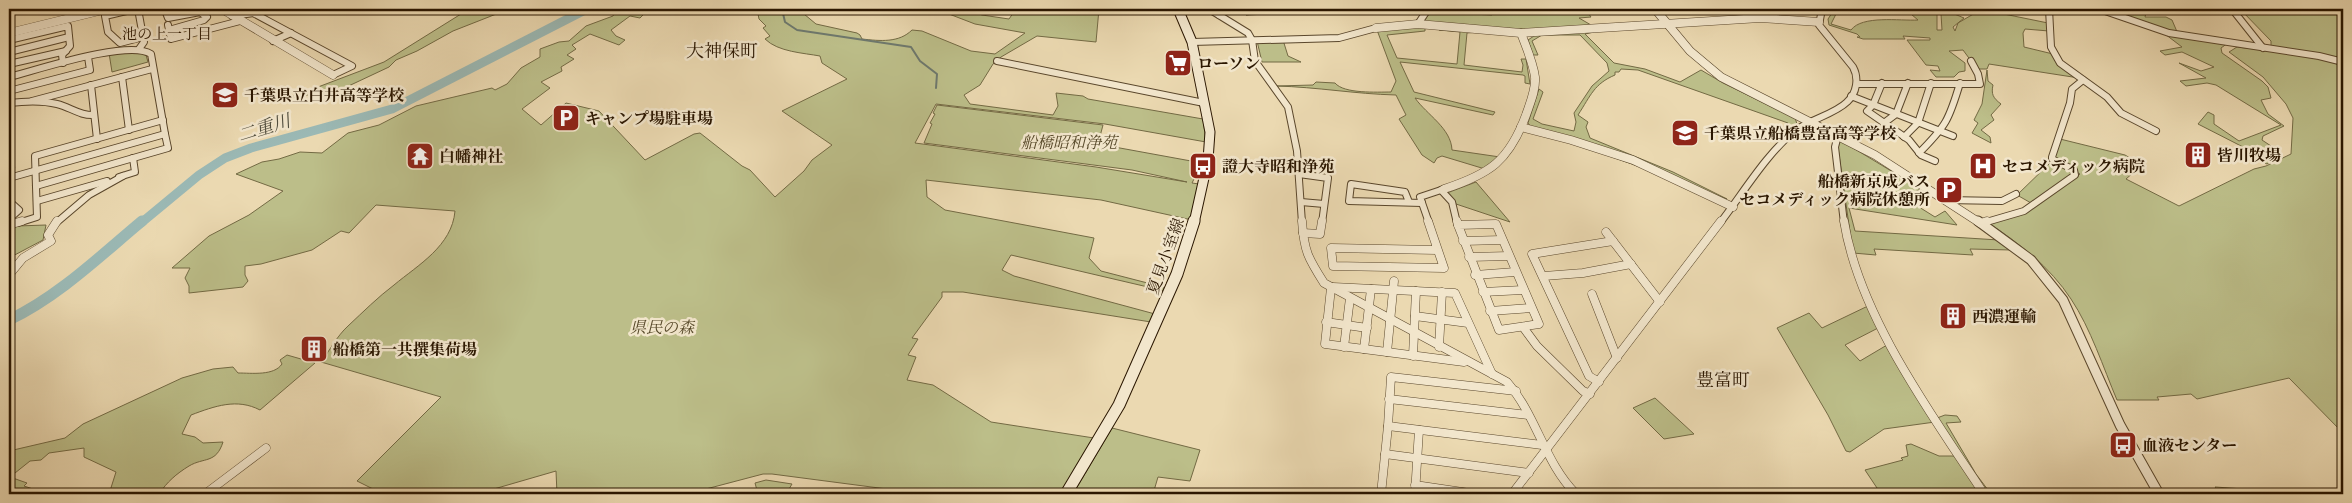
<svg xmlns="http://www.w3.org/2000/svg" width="2352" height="503" viewBox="0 0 2352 503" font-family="Cardo,'Noto Serif JP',serif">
	<rect width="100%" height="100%" fill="#ebd9b1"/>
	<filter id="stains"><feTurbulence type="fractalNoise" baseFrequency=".004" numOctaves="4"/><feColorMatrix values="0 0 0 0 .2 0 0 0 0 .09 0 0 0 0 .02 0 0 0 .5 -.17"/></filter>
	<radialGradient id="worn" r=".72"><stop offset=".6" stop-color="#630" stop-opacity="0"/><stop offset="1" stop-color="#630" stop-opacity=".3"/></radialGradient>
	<g fill="#bcbe89" stroke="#736a44">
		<path d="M469,9H509L453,31L417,51L396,60L389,67L340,90L289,98L384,62Z"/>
		<path d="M617,9H644V14L640,18L630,16L611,30L616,36L625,40L619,45L590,34L572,45L576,49L567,55L574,59L561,67L562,71L541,82L550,88L522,109L541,125L566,103L599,111L645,160L694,134L700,133L742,166L750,170L775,197L804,171L812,160L832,145L782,111L847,79L822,63L820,56C804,53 778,52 765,39L770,36L763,28L766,26L759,19L758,14L762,9H798L816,24L857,33L860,35L862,39C880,41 899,43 912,30L922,31L971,51L995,54L1025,33L975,24L936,9H966L982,15L1009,19L1016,9H1099L1096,42L1037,36L1001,57L993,64L980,85L964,95L970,104L1053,115L1058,106L1056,93L1083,96L1088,99L1203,119L1206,142L1105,124L936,104L915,143L1096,167L1187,182L1132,170L924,143L932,124L930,123L935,114L933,113L937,105L1103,125L1098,144L1202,163L1192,183L1199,184L1192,220L1101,200L926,180L927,197L945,210L1094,238L1089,258L1101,271L1163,287L1165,291L1011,255L1002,270L1014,276L1155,314L1151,322L963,292H942V297L912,338L918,339L908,355L916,357L907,380L933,385L991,422L1094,438L1060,494H925L772,474H763L687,494H557L556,471L487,491L464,494H383L357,481L441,397L321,362C330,350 337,336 348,326C363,312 378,297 394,285C418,265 452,246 455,211L376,205L349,233L341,231L312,250L261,264L245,266V275L248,281L243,287L189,293V286L185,278L190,268H172L209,236L249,215L283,191L236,174L262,162L279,159L300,152L322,153L348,133L379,125L416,106L492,88L495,90L507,84L521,68L540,57V49L559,42L569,41L586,26L613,16Z"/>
		<path d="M1287,9H1380L1246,15Z"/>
		<path d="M1496,9H1530L1568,12L1567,9H1585L1591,17L1579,18L1591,25L1519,30L1428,23L1425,20L1430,12L1492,15Z"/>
		<path d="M1832,9H1836V14L1831,24L1851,30C1862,15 1900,21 1918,20L1905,9H1923L1937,13V30H1942L1941,14L1945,10L1964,18L1953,27L1955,31L1958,23L1982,9H1996L1994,12L2048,23L2049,31L2025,29L2023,33L2024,47L2053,54L2079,78L1989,64L1987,69H1977L1963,50L1949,51L1965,63V71L1959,72L1954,77H1936L1930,70L1940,71L1938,66L1926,65L1907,40H1930V38L1903,36L1905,39H1863L1857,37H1860L1857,34L1829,25L1828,19L1832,13Z"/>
		<path d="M2101,9H2147L2145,17H2166L2172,20L2178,34Z"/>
		<path d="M2240,9H2343V433L2289,378L2197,399L2191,394L2157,397L2159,400H2117C2103,367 2091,329 2071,299C2050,267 2019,243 1987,222L2035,206L2080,174L2053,159L2060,139L2125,155L2142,165L2126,179L2179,206L2254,169L2266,166L2291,154L2293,118L2286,104L2263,77L2229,52L2237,47L2271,51V41Z"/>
		<path d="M1425,27V31L1387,35L1397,58L1457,64L1460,32L1439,30L1478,32L1467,33L1464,65L1522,72L1523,65L1521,59H1526L1530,84L1525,83V76L1523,75L1400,62L1414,92L1495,112L1493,115L1415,98C1427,115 1451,128 1452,150L1500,157L1485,169L1442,156L1437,158L1434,163L1422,155L1399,119L1406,115L1396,95C1355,94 1317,87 1276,86L1313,85L1316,82L1335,83C1344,94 1377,92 1391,92L1396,81L1377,30Z"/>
		<path d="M2161,31L2228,43L2221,48L2222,53L2262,81L2268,87L2271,98L2261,100L2268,114L2284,126L2263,136L2262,140L2280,152L2279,155L2267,164L2250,156L2245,148L2198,124L2208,112L2214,115V124L2239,141L2281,125L2216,85L2207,83L2186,86L2180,81L2206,78L2179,63L2201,71L2214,67L2182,52L2165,55L2160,51L2182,47Z"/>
		<path d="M1594,32L1585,34L1614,63L1645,69L1680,82L1701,70L1723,83L1795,118L1797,124L1791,128L1786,126L1788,123L1638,70L1621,69L1619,72H1615V75C1594,84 1591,95 1578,115L1588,122L1586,127L1590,138L1673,172L1727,199L1531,127L1528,123L1539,89L1543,92L1533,119L1542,124L1574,131L1576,122L1574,113L1592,86L1609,71L1607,63L1580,35H1542L1532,41L1538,55H1533L1528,40L1537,34Z"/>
		<path d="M1283,40L1288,56L1301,62H1262L1257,41Z"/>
		<path d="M133,51L146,55L148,62L112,72L109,53Z"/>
		<path d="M1987,70L1988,81L1993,85C1991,94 1993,98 2001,104L1991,115L1994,120L1981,130L1990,137L1991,143L1972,133L1978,123L1974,120L1982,104Z"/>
		<path d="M1840,140L1921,189L1912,193L1922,200L1911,202L1935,217L1945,211L1957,225L1849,208L1855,231L1999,240L2011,250L1970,249L1973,255L1874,249L1876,255L1853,253L1838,148Z"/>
		<path d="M2051,162L2074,173L2031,203L2017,195Z"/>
		<path d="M1476,182L1510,222L1456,204L1447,193Z"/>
		<path d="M46,225L43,240L9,258V229L17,226Z"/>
		<path d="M1870,305L1880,327L1845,345L1860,361L1887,345L1935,422L1884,429L1850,452L1846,451L1828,415L1777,328L1809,313L1822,328Z"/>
		<path d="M287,355L315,363L260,410C237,398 215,406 191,415L182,434L195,437L203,443L223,442C216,464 204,457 189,466C176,474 167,482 159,494H109L116,472L84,457V448L49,453L41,460L30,461L10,477L27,483L24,486L42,492L9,494V451L65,438L83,424L182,378L213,369L233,367L238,373C252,373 274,376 282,364L280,360Z"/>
		<path d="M1655,398L1694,434L1664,439L1633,408Z"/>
		<path d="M1945,415L1957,416L1961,422L1946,423L1976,474L1991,494H1987L1937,418Z"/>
		<path d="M1112,428L1200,450L1190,481L1158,477L1153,494H1073Z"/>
		<path d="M1911,444L1939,456H1955L1980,494H1881L1865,470L1903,460L1901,458L1908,456L1906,445Z"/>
		<path d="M766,480L792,484L786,494H758L755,483Z"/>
		<path d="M2215,487L2316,494H2221Z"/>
	</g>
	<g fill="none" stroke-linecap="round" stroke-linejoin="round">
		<path stroke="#6e786d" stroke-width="2" d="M782,9L785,22L797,30L911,47L920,61L937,74L936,88"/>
		<path stroke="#9bb9b5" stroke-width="9" d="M141,223L199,175L225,158L251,148L392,109L587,9"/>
		<path stroke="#9bb9b5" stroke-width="11" d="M9,320C59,296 100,256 142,221"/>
		<g stroke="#5a472c" stroke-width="8">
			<g id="minor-far1">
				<path d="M135,9L105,16L108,32L120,43L143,37"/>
				<path d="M138,9L144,42L139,49"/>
				<path d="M169,9L165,10L168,18L200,12L207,17L204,20L169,30"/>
				<path d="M1209,9L1248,33L1252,40L1255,61L1288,107L1297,151L1302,223"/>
				<path d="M2049,9L2051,47L2060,63L2107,97L2121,113L2156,131"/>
				<path d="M2099,9L2169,33L2319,56L2343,62"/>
				<path d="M2232,9L2263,48"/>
				<path d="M255,14L352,66L333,75"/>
				<path d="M1219,15L1224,9"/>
				<path d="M232,16L283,9"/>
				<path d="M1418,24L1428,9"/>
				<path d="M168,25L171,39L240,21"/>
				<path d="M9,40L68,26L70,46L62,55L63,63"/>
				<path d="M273,41L291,33"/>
				<path d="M1192,42L1339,38L1376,28"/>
				<path d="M9,52L69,37"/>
				<path d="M997,61L1204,103"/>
				<path d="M9,64L66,51"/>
				<path d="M9,77C37,70 129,39 151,54L165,134L9,178"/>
				<path d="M122,77L129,130"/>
				<path d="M1882,83L1873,105L1867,111L1909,140L1921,155L1935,161"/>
				<path d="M1857,84H1980L1978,74L1971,61"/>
				<path d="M91,85L97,139"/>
				<path d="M9,91L90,70L88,57"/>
				<path d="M1851,96L1953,136"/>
				<path d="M32,101L152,69"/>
				<path d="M9,103C25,101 41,100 57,104C70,107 80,116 94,115"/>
				<path d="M1884,123L1896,114L1908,83"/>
				<path d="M1838,135L1835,147L1844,223"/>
				<path d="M1904,137L1918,123L1931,83"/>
				<path d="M1919,153C1946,126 1949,120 1960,83"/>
				<path d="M9,163L11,167L9,168"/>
				<path d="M1299,174L1328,178L1322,223"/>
				<path d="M119,177L135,172L133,158"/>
				<path d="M36,186L168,148L165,134"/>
				<path d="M1441,190L1452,202L1457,223"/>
				<path d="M1946,200L2002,201L2016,194"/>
				<path d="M9,201L19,210L9,219"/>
				<path d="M37,201L107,181"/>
				<path d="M1301,202L1324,204"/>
				<path d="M1409,202L1405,192L1351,184L1349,201L1422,203"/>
				<path d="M18,223L37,217L35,156L163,120"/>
				<path d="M56,223L89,195L123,176"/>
				<path d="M1429,223L1420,197L1444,189"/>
				<path d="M1720,223C1744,192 1766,154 1796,130C1811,119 1835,114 1847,102C1857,93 1859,78 1853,67L1819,25L1822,9"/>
				<path d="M1983,223L2024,211L2075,175L2074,170L2052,159V157L2070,103L2072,89L2083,80"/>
			</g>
		</g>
		<g stroke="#5a472c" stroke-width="9">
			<g id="minor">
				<path d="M1302,221C1304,251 1308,258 1324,283L1507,382C1537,416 1544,462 1576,494"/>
				<path d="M1428,221L1444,268L1333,266L1331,248L1437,250"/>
				<path d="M1457,221L1458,225"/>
				<path d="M1844,221C1859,316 1932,415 1984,494"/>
				<path d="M1981,223L1987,221"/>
				<path d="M1496,224L1539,324L1499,330L1458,225Z"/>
				<path d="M9,225L22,221"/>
				<path d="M1606,232L1660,302"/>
				<path d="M1303,233L1320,234L1322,221"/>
				<path d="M1463,241L1502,240"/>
				<path d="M1469,257L1509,256"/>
				<path d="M9,275L23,258L51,241L48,235L57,221"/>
				<path d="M1475,275L1515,272"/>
				<path d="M1544,276L1583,273L1631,264"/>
				<path d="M1333,287L1455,293L1492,374"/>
				<path d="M1331,288L1325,344L1464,362"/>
				<path d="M1483,292L1523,290"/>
				<path d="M1592,294L1617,358"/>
				<path d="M1490,311L1531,308"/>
				<path d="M1415,316L1468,323"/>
				<path d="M1326,322L1367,328"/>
				<path d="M1523,327L1537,346L1583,391L1590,394"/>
				<path d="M1344,347L1350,298"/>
				<path d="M1439,347L1442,292"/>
				<path d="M1364,349L1371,289"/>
				<path d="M1387,352L1394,281"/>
				<path d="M1413,356L1416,291"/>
				<path d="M1599,382L1589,376L1532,254L1613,241"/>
				<path d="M1516,391L1391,377L1388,426L1542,445"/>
				<path d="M1389,399L1528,415"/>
				<path d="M1385,454L1529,473"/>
				<path d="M1415,485L1476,494"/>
				<path d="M205,494L266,448"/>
				<path d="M1381,494L1388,426"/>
				<path d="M1415,494L1419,430"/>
				<path d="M1512,494L1721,221"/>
			</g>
		</g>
		<g stroke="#5a472c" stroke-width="9">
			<g id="tertiary-far1">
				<path d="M222,9L333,75"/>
				<path d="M1655,9L1690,51L1721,77L1875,155L1980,223"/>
				<path d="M1376,28L1418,24L1521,33L1760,18L1819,22"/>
				<path d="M9,33L107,9"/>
				<path d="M1521,127L1571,140L1633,160L1733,207"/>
				<path d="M1444,189C1490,174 1509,161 1526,115C1530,103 1536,90 1535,77C1533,62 1526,47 1521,33"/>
			</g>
		</g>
		<g stroke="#5a472c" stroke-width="11">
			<path id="tertiary" d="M1978,221L2031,260L2063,300L2120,425L2159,494"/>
		</g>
		<g stroke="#2a1600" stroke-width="11">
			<path id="secondary-far1" d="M1178,9L1192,42L1210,132L1208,160L1194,223"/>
		</g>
		<g stroke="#2a1600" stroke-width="13">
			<path id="secondary" d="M1066,494L1119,405L1177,274L1194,221"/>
		</g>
		<use href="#minor-far1" stroke="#f2e6cc" stroke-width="6"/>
		<use href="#minor" stroke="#f2e6cc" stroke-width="8"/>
		<use href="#tertiary-far1" stroke="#f2e6cc" stroke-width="8"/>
		<use href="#tertiary" stroke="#f2e6cc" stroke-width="9"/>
		<use href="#secondary-far1" stroke="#f2e6cc" stroke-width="9"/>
		<use href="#secondary" stroke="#f2e6cc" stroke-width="11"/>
	</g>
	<defs>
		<g id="supermarket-square" transform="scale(1.4375)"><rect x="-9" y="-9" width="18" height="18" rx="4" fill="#8f2418" stroke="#f2e6cc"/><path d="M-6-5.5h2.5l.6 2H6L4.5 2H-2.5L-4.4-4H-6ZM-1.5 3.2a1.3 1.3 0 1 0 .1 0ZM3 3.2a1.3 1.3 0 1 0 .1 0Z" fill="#fff"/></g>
		<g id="school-square" transform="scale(1.4375)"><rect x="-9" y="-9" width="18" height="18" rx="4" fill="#8f2418" stroke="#f2e6cc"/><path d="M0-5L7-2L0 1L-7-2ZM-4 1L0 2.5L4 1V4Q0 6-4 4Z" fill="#fff"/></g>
		<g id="parking-square" transform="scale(1.4375)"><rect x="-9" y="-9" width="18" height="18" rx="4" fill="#8f2418" stroke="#f2e6cc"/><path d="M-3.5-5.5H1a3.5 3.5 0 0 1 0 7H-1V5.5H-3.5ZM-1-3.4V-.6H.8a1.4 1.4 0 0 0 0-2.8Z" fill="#fff"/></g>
		<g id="building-square" transform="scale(1.4375)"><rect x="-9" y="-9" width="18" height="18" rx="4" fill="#8f2418" stroke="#f2e6cc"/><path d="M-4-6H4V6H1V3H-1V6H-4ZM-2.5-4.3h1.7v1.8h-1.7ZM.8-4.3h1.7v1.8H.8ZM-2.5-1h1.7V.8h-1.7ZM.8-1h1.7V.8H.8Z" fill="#fff"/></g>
		<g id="temple-square" transform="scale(1.4375)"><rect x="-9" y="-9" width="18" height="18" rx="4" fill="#8f2418" stroke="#f2e6cc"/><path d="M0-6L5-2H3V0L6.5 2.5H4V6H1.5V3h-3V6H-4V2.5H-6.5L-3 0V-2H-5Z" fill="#fff"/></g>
		<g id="bus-square" transform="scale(1.4375)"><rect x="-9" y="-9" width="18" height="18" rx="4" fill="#8f2418" stroke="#f2e6cc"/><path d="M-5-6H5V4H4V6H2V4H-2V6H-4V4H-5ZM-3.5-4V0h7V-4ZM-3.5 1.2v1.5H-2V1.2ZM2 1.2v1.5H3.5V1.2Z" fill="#fff"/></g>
		<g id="hospital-square" transform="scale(1.4375)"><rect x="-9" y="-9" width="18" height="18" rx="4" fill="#8f2418" stroke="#f2e6cc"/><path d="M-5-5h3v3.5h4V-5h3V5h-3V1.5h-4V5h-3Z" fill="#fff"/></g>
	</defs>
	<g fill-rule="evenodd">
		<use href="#supermarket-square" x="1178" y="63"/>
		<use href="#school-square" x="225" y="95"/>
		<use href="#parking-square" x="566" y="118"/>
		<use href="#school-square" x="1685" y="133"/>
		<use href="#building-square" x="2198" y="155"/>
		<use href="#temple-square" x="420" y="156"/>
		<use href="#bus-square" x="1203" y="166"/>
		<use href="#hospital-square" x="1983" y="166"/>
		<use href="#parking-square" x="1949" y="190"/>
		<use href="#building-square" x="1953" y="316"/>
		<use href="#building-square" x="314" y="349"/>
		<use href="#bus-square" x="2123" y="445"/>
	</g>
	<g text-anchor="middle" stroke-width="5" stroke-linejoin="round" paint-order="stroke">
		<g font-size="15" fill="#2a1600" stroke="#f2e6cc">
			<text x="167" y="39">池の上一丁目</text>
		</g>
		<g font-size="16" font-weight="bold" fill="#2a1600" stroke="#f2e6cc" text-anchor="start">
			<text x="1197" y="69">ローソン</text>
			<text x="244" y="101">千葉県立白井高等学校</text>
			<text x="585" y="124">キャンプ場駐車場</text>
			<text x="1704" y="139">千葉県立船橋豊富高等学校</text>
			<text x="2217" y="161">皆川牧場</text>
			<text x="439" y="162">白幡神社</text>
			<text x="1222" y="172">證大寺昭和浄苑</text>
			<text x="2002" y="172">セコメディック病院</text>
			<text x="1930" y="187" text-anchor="end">船橋新京成バス<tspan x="1930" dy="18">セコメディック病院休憩所</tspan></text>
			<text x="1972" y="322">西濃運輸</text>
			<text x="333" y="355">船橋第一共撰集荷場</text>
			<text x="2142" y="451">血液センター</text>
		</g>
		<g font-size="16" font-style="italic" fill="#564829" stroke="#f2e6cc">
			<text x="1069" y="148">船橋昭和浄苑</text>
			<text x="662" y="333">県民の森</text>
		</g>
		<g font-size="16" fill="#2a1600" stroke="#f2e6cc">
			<text transform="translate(1165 256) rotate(-70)" y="6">夏見小室線</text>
		</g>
		<g font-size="18" fill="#2a1600" stroke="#f2e6cc">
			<text x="722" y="57">大神保町</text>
			<text x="1723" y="386">豊富町</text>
		</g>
		<g font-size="18" font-style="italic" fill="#524f3f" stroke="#f2e6cc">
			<text transform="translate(264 128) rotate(-17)" y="6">二重川</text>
		</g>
	</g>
	<rect width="2352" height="503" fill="none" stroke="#ebd9b1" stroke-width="30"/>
	<rect x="10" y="10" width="2332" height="483" fill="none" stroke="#2a1600" stroke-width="2.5"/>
	<rect x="15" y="15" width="2322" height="473" fill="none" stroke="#2a1600"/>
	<rect width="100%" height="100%" filter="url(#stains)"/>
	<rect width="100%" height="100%" fill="url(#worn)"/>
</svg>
